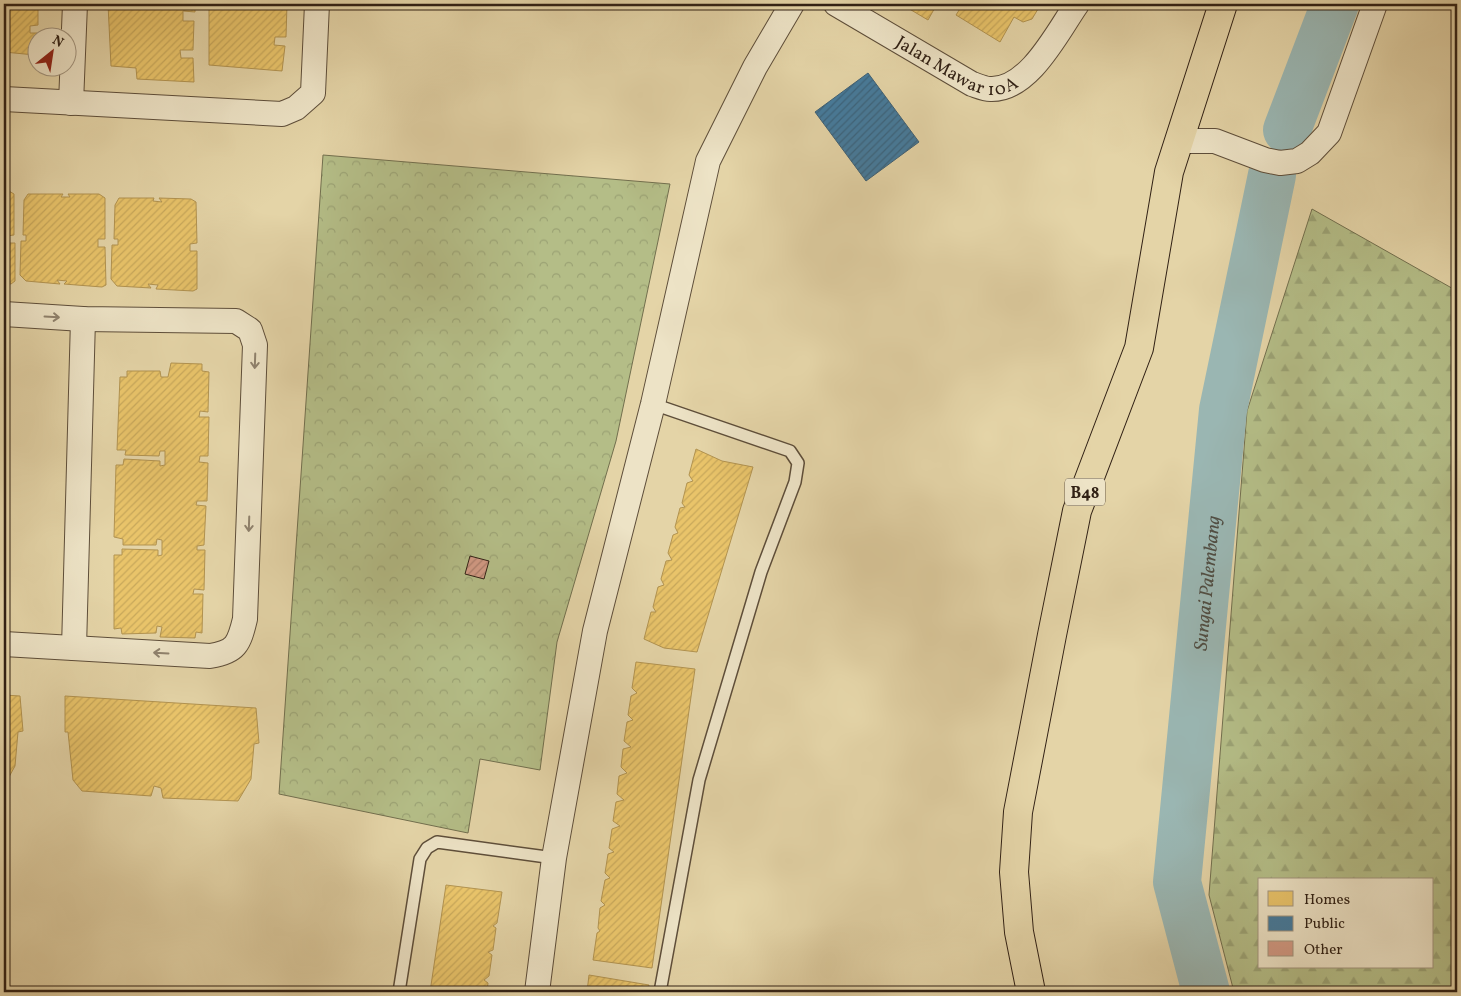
<svg xmlns="http://www.w3.org/2000/svg" width="1461" height="996" viewBox="0 0 1461 996" font-family="Vollkorn,serif">
	<defs>
		<pattern id="forest-firs" width="22" height="20" patternUnits="userSpaceOnUse" patternTransform="scale(1.25)"><rect width="22" height="20" fill="#b4bd87"/><path d="M5 1l3.5 6h-7zM16 11l3.5 6h-7z" fill="#9ba274"/></pattern>
		<pattern id="park-crowns" width="20" height="18" patternUnits="userSpaceOnUse" patternTransform="scale(1.25)"><rect width="20" height="18" fill="#b4bd87"/><path d="M2 6a3 3 0 1 1 6 0M12 15a3 3 0 1 1 6 0" fill="none" stroke="#9ba274"/></pattern>
		<pattern id="homes-hatch" width="6" height="6" patternUnits="userSpaceOnUse" patternTransform="scale(1.25)"><rect width="6" height="6" fill="#e9c46a"/><path d="M-1 1l2-2M0 6l6-6M5 7l2-2" fill="none" stroke="#c8a85b"/></pattern>
		<pattern id="public-hatch" width="6" height="6" patternUnits="userSpaceOnUse" patternTransform="scale(1.25)"><rect width="6" height="6" fill="#457b9d"/><path d="M-1 1l2-2M0 6l6-6M5 7l2-2" fill="none" stroke="#3a647f"/></pattern>
		<pattern id="building-hatch" width="6" height="6" patternUnits="userSpaceOnUse" patternTransform="scale(1.25)"><rect width="6" height="6" fill="#d29a84"/><path d="M-1 1l2-2M0 6l6-6M5 7l2-2" fill="none" stroke="#ab7d6b"/></pattern>
	</defs>
	<rect width="100%" height="100%" fill="#e4d4a7"/>
	<filter id="stains"><feTurbulence type="fractalNoise" baseFrequency=".004" numOctaves="4"/><feColorMatrix values="0 0 0 0 .2 0 0 0 0 .09 0 0 0 0 .02 0 0 0 .5 -.17"/></filter>
	<radialGradient id="worn" r=".72"><stop offset=".6" stop-color="#630" stop-opacity="0"/><stop offset="1" stop-color="#630" stop-opacity=".3"/></radialGradient>
	<path fill="url(#forest-firs)" stroke="#726f4e" fill-rule="evenodd" d="M1312,209L1457,291V992H1234L1209,895L1247,411ZM1260,880H1432V967H1260Z"/>
	<path fill="url(#park-crowns)" stroke="#726f4e" d="M323,155L670,184L616,441L557,642L540,770L480,759L468,833L279,794Z"/>
	<g fill="url(#homes-hatch)" stroke="#b29350">
		<path d="M4,4H38V25L30,26V33H37L35,55L4,52Z"/>
		<path d="M108,4H195V12L183,11V21H194L193,50H180L181,58H193L194,82L137,79L136,68L111,66Z"/>
		<path d="M221,4H287L286,37H275L274,45L285,46L282,71L209,65V9H221Z"/>
		<path d="M901,4H937L928,20Z"/>
		<path d="M963,4H1041L1032,19L1023,22L1014,17L1000,42L956,15Z"/>
		<path d="M4,191H9L14,194V235L7,236L8,243H15V281L11,284L4,283Z"/>
		<path d="M28,194H63L61,197H70L68,194H99L105,198V239H98V247H105L106,285L102,287L64,284L67,281L57,280L60,284L26,281L20,275L21,241H26V235H23L24,200Z"/>
		<path d="M119,198H154L153,201L162,202L159,198L191,199L196,202L197,243L190,244V251H197V289L193,291L156,289L158,285L148,284L151,288L117,286L111,279L112,245H118V239H114L115,205Z"/>
		<path d="M171,363L202,364V371L209,372L208,412L200,411L199,417H209L208,456H200L199,462L208,463L207,501H197L196,505L206,506L204,545L197,546V550H205L204,590L194,589L193,594H203L202,633L196,632L195,638L160,637L162,627L157,626L156,633L122,634L121,628L114,629V555H122V549L158,550V556L162,555V540L157,539L156,545H123V539L114,537L116,465H123L124,459L160,461V466L165,465V451H160L159,456L125,455L126,450H117L120,377H127V371H160L161,377H168Z"/>
		<path d="M696,449L722,461L753,467L697,652L664,648L644,639L651,612H656L653,607L658,587L664,585L661,579L666,561L672,560L668,553L673,535L678,533L675,527L680,508L685,507L682,503L687,483L693,481L689,475Z"/>
		<path d="M636,662L695,669L652,968L593,960L597,933L600,931L598,928L600,908L605,905L601,901L605,880L610,878L605,873L608,854L614,852L609,848L612,829L620,826L613,821L616,802L624,800L617,794L619,776L627,773L621,767L623,749L631,747L624,741L627,722L633,720L628,715L631,696L637,693L632,688Z"/>
		<path d="M4,695L20,696L23,731L18,732L15,766L4,786Z"/>
		<path d="M65,696L256,708L259,743L254,744L251,779L238,801L163,798L161,788L154,786L151,796L82,791L73,780L68,732H65Z"/>
		<path d="M446,885L502,892L497,923L493,926L496,928L493,950L488,952L492,955L489,976L484,980L488,983L487,992H430Z"/>
		<path d="M589,975L649,985L648,992H587Z"/>
	</g>
	<path fill="url(#public-hatch)" stroke="#3f6074" d="M868,73L919,142L866,181L815,112Z"/>
	<g fill="none" stroke-linecap="round" stroke-linejoin="round">
		<g stroke="#9ab6b2" stroke-width="48">
			<path d="M1287,130L1335,4"/>
			<path id="s1" d="M1206,992L1177,882L1223,410L1272,175"/>
		</g>
	</g>
	<path fill="url(#building-hatch)" stroke="#312115" d="M470,556L489,561L484,579L465,574Z"/>
	<g fill="none" stroke-linecap="round" stroke-linejoin="round">
		<g stroke="#5e4e3a" stroke-width="14">
			<g id="lane">
				<path d="M653,404L790,451L798,463L795,482L761,572L699,780L660,992"/>
				<path d="M399,992L420,859L427,848L437,842L554,858"/>
			</g>
		</g>
		<g stroke="#5e4e3a" stroke-width="26">
			<g id="street">
				<path id="s2" d="M836,4L972,84C978,86 985,89 990,89C1029,91 1058,31 1077,4"/>
				<path d="M4,99L282,114L296,108L313,93L317,4"/>
				<path d="M71,103L75,4"/>
				<path d="M1181,141H1215L1265,160L1280,163L1297,161L1310,153L1329,133L1375,4"/>
				<path d="M4,314L83,319L236,321L250,330L255,345L245,619C239,644 236,652 210,656L4,644"/>
				<path d="M74,648L83,319"/>
				<path d="M537,992L554,858L595,631L653,404L708,161L755,67L792,4"/>
			</g>
		</g>
		<g stroke="#312115" stroke-width="30">
			<path id="primary" d="M1031,992L1019,932L1014,872L1018,812L1052,635L1077,511L1139,348L1169,172L1223,4"/>
		</g>
		<use href="#lane" stroke="#ede3c6" stroke-width="11"/>
		<use href="#street" stroke="#ede3c6" stroke-width="24"/>
		<use href="#primary" stroke="#e4d4a7" stroke-width="28"/>
	</g>
	<defs><path id="oneway-shaft" d="M-6 0H5M1.5-3L5.5 0L1.5 3" fill="none" stroke-width="1.6" stroke-linecap="round" stroke-linejoin="round" transform="scale(1.25)"/></defs>
	<g stroke="#8f826e">
		<use href="#oneway-shaft" transform="translate(52 317) rotate(3)"/>
		<use href="#oneway-shaft" transform="translate(255 361) rotate(92)"/>
		<use href="#oneway-shaft" transform="translate(249 524) rotate(92)"/>
		<use href="#oneway-shaft" transform="translate(161 653) rotate(-177)"/>
	</g>
	<g text-anchor="middle" stroke-width="5" stroke-linejoin="round" paint-order="stroke">
		<rect fill="#ede3c6" stroke="#695b4a" stroke-width="1" x="1065" y="478.5" width="40" height="27" rx="4"/>
		<g font-size="16" font-weight="bold" fill="#312115">
			<text x="1085" y="498">B48</text>
		</g>
		<g font-size="18" fill="#312115" stroke="#ede3c6">
			<text dy="6" stroke="none"><textPath href="#s2" startOffset="138">Jalan Mawar 10A</textPath></text>
		</g>
		<g font-size="19" font-style="italic" fill="#504e44" stroke="#ede3c6">
			<text dy="7" stroke="none"><textPath href="#s1" startOffset="414">Sungai Palembang</textPath></text>
		</g>
	</g>
	<rect width="1461" height="996" fill="none" stroke="#e4d4a7" stroke-width="20"/>
	<rect x="5" y="5" width="1451" height="986" fill="none" stroke="#312115" stroke-width="2.5"/>
	<rect x="10" y="10" width="1441" height="976" fill="none" stroke="#312115"/>
	<rect x="1258" y="878" width="175" height="90" fill="#ede3c6" stroke="#a2957f"/>
	<rect x="1268" y="891" width="25" height="15" fill="#e9c46a" stroke="#a2957f"/>
	<text x="1304" y="904" font-size="15" fill="#312115">Homes</text>
	<rect x="1268" y="916" width="25" height="15" fill="#457b9d" stroke="#a2957f"/>
	<text x="1304" y="928" font-size="15" fill="#312115">Public</text>
	<rect x="1268" y="941" width="25" height="15" fill="#d29a84" stroke="#a2957f"/>
	<text x="1304" y="954" font-size="15" fill="#312115">Other</text>
	<g transform="translate(52 52) rotate(30)"><circle r="24" fill="#ede3c6" stroke="#a2957f"/>
	<path d="M0-4L9 19L0 12L-9 19Z" fill="#8f2418"/>
	<text y="-8" font-size="14" font-weight="bold" text-anchor="middle" fill="#312115">N</text>
	</g>
	<rect width="100%" height="100%" filter="url(#stains)"/>
	<rect width="100%" height="100%" fill="url(#worn)"/>
</svg>
